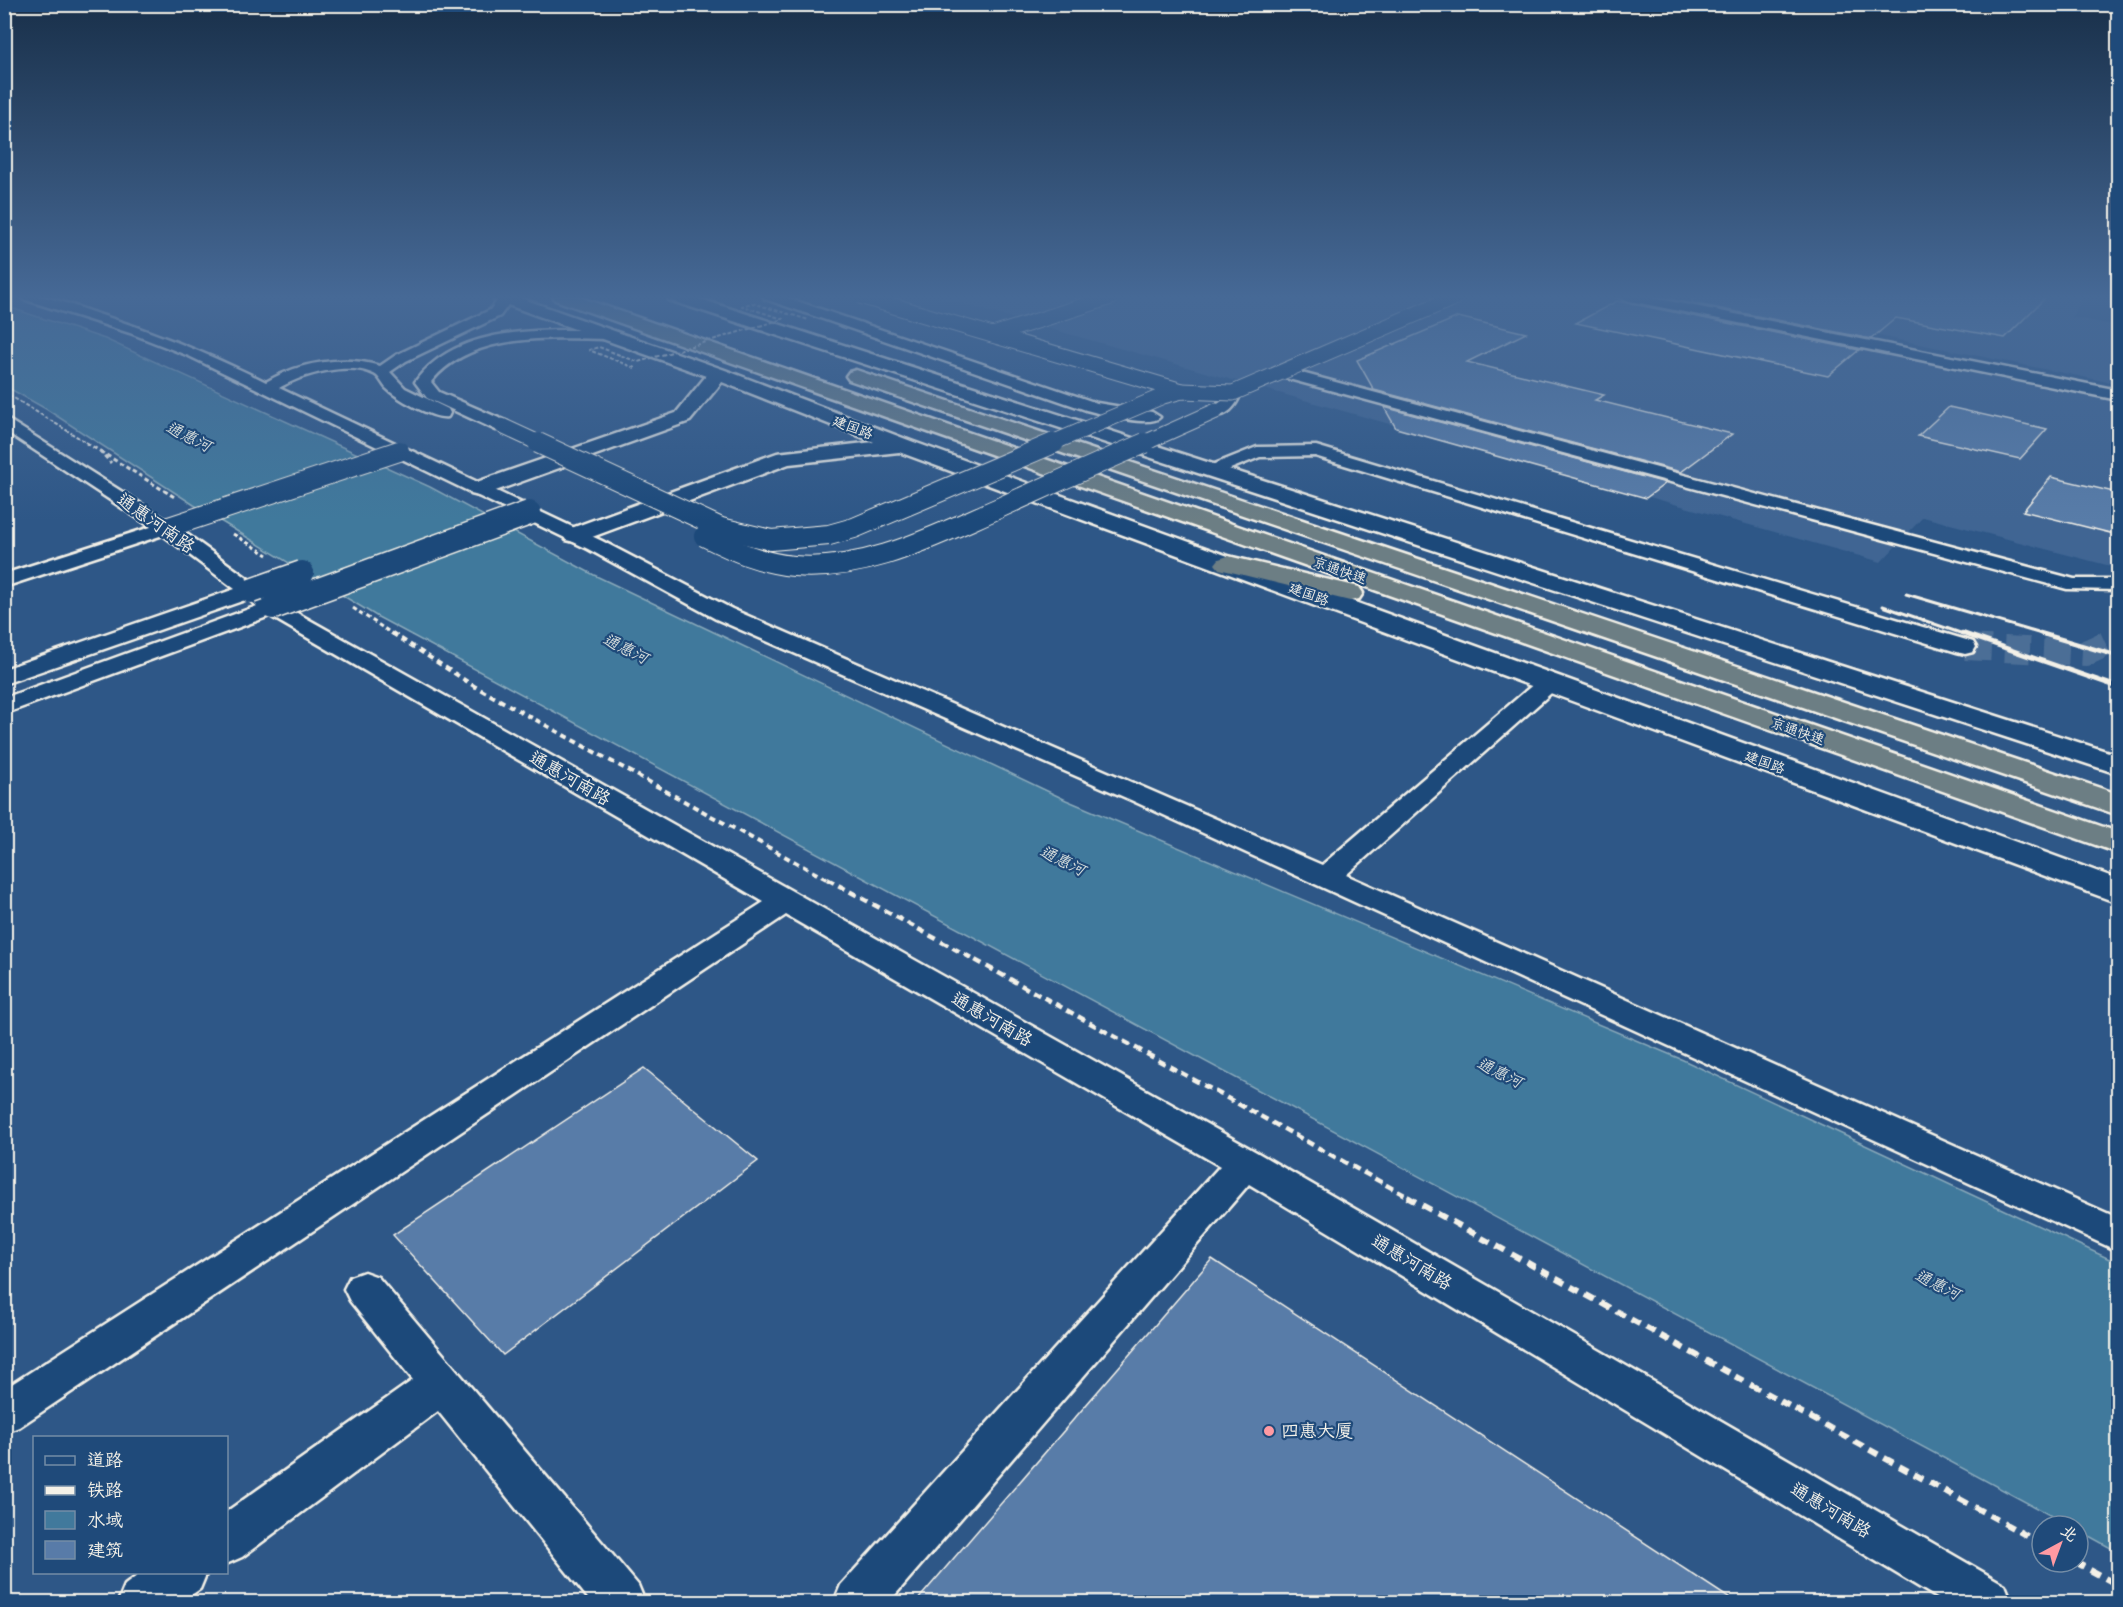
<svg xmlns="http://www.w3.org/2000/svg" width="2123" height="1607" viewBox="0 0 2123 1607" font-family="'Shantell Sans','LXGW WenKai TC',sans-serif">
	<rect width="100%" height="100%" fill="#2e5787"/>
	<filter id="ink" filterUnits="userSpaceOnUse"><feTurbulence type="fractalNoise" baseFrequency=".0167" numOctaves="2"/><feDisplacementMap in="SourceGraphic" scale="12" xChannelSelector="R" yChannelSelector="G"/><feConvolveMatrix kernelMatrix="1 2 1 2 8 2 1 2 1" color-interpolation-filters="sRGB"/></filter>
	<g filter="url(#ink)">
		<g fill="#3f6593">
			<path d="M933,296H1621L2118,397V568L1923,517L1881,562Z"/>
			<path d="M1681,296H2084L2072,317L2118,326V384Z"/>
		</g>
		<path fill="#41799c" stroke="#89a9ba" stroke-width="1.5" d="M5,306L105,339L430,487L594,575L1066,800L1683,1060L2118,1263V1552L2078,1530V1526H2070L378,617L194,505L46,409L5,386Z"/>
		<g fill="#587ba8" stroke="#f4f1e8" stroke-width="1.5">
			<path d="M1693,296H2047L2005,338L1896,318L1871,339L1692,303Z"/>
			<path d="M1617,301L1673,312L1859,350L1828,376L1576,323Z"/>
			<path d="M1458,317L1526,333L1467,362L1604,395L1595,400L1732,434L1681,472L1374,390L1357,360Z"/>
			<path d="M1384,407L1666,483L1646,498L1396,428Z"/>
			<path d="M1949,407L2047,429L2020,459L1918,436Z"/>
			<path d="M2051,477L2118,493V535L2023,511Z"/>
			<path d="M644,1068L758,1161L503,1355L393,1235Z"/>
			<path d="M1212,1259L1735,1602H916Z"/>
		</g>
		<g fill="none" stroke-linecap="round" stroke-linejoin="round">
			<path stroke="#4c6e96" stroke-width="26" stroke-dasharray="26 13" stroke-linecap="butt" d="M1965,647L2086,653L2118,638"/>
			<g stroke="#f4f1e8" stroke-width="5">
				<g id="street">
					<path d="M21,296C46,294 69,304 92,312C152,331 209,354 266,382C299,362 343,355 380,366L396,355L490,310L501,296H511L513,298L500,316L406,361L390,372L405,388L448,409L450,413L448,417C434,420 396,398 386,388C382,383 379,376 374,374C349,361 302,374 279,388L602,541L732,609L1322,865L1542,677L1550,675L1558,677L1562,682L1558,687L1346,875L2118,1218V1251L1131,800L716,619L588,549L189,356L130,333L23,299Z"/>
					<path d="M763,296H782L1097,403L1152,412L1160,417C1151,428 1101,414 1086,410L765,299Z"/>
					<path d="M1618,296H1644L2118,390V400L1625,300Z"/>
					<path d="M587,330L608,331L615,335L608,339C550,338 471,332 431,382L439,392L508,422L510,426L508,430H496L427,398L415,382C453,329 528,330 587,330Z"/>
					<path d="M1279,367L2074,579H2109L2118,576V590L2067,589L1274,375L1271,372Z"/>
					<path d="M1233,388L1241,393C1236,407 1226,419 1210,415L1208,411L1222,401L1227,390Z"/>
					<path d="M4,417L173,524L290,609L1258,1153L2005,1585L2012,1602H1944L1249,1184L889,1602H834L841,1585L1220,1166L786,915L19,1427L4,1433V1389L764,902L270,616L4,714V698L257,606L248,599L4,684V669L235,589L163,535L4,587V574L151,527L4,430Z"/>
					<path d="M1316,446L1973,642L1976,647L1973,652L1965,654L1957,652L1315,456L1260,457L1213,476L1207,475L1204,471L1207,467L1257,447Z"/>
					<path d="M364,1272L378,1277L638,1585L645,1602H591L438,1411L242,1557L226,1564V1512L413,1380L350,1301L344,1289L350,1277Z"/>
					<path d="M142,1572H207L200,1589L181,1602H118L125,1585Z"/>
				</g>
			</g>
			<g stroke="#f4f1e8" stroke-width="5">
				<g id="secondary">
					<path d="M492,296H515L725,370L911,441L2118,879V903L899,452L789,464L584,540L575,542L566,540L563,535L566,530L777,453L874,442L722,382L690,421L487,494L479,496L471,494L468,489L471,484L676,413L706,376L494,300Z"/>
					<path d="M667,296H691L2118,755V774L669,300Z"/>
				</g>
			</g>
			<g stroke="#f4f1e8" stroke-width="5">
				<g id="highway">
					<path d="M553,296H576L2118,832V853L555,300Z"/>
					<path d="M856,370L2118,794V815L849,380L846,376L849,372Z"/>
					<path d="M1228,556L1359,587L1363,593L1359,599L1350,601L1219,569L1215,564L1219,559Z"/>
				</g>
			</g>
			<path stroke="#f4f1e8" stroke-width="2" stroke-dasharray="4 2" stroke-linecap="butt" d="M4,392L89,444"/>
			<g stroke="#f4f1e8" stroke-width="3" stroke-dasharray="4.5 3" stroke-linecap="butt">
				<path d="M86,443L100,451L111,463"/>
				<path d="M100,451L176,498"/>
				<path d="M233,534L268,555"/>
				<path d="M353,608L394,635"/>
			</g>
			<path stroke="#f4f1e8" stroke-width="4" stroke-dasharray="6 4.5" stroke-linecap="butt" d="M392,633L474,686L830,881"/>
			<path stroke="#f4f1e8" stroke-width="4.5" stroke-dasharray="8 5" stroke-linecap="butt" d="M827,879L1410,1198"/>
			<g stroke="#f4f1e8" stroke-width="6" stroke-dasharray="10 7" stroke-linecap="butt">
				<path d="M1407,1197L2042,1544"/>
				<path d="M2075,1562L2118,1585"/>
			</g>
			<use href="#street" fill="#1f4a7a" fill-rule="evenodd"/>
			<use href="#secondary" fill="#1f4a7a" fill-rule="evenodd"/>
			<use href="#highway" fill="#6c7e84" fill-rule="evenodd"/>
			<g stroke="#f4f1e8" stroke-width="3">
				<path d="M1906,594L2045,635"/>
				<path d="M1883,606L1966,635"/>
			</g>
			<g stroke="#f4f1e8" stroke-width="4.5">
				<path d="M1962,633L2118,687"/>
				<path d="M2040,633L2118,656"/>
			</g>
			<g stroke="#f4f1e8" stroke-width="17" stroke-linecap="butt">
				<g id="street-bridge-far1">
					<path d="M860,296L1182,391"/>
					<path d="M993,335L1114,296"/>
					<path d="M502,426L541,444"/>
					<path d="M1050,444L1163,396L1182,391L1233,393L1458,296"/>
					<path d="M1142,444L1216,411"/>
				</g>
			</g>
			<g stroke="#f4f1e8" stroke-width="22" stroke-linecap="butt">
				<g id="street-bridge">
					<path d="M538,443L721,528L771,540L829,535L854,528L1054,443"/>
					<path d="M166,528L399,451"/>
					<path d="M704,536C734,551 761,563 794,566C867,572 934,536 999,508C1048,486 1096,464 1145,443"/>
				</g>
			</g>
			<g stroke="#f4f1e8" stroke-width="27" stroke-linecap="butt">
				<g id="secondary-bridge">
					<path d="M251,591L302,573"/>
					<path d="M273,607L529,513"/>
				</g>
			</g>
			<path stroke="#f4f1e8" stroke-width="2" stroke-dasharray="4 2" stroke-linecap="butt" d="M635,368L589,350L599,347L638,362L783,319L742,306L752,303L809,320"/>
			<use href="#street-bridge-far1" stroke="#1f4a7a" stroke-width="15"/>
			<use href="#street-bridge" stroke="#1f4a7a" stroke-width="20"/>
			<use href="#secondary-bridge" stroke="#1f4a7a" stroke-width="24"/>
		</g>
	</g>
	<linearGradient id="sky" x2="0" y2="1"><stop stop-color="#19304a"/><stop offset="0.57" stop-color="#466996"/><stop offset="1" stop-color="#466996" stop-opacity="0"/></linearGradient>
	<rect width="2123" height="521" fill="url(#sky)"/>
	<circle fill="#ff9aa2" stroke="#1f4a7a" stroke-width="2" cx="1269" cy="1431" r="6"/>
	<g text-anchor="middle" stroke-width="4.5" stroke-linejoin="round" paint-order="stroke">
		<g font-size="14" fill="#f4f1e8" stroke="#1f4a7a">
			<text transform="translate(853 427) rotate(21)" y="5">建国路</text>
			<text transform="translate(1340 570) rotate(19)" y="5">京通快速</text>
			<text transform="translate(1309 594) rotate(20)" y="5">建国路</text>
			<text transform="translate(1798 731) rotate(19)" y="5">京通快速</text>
			<text transform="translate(1765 762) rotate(20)" y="5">建国路</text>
		</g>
		<g font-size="16" font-style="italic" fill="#d9dfdd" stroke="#1f4a7a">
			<text transform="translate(189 436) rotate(26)" y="6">通惠河</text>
			<text transform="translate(626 648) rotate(26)" y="6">通惠河</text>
			<text transform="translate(1063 860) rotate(26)" y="6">通惠河</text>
			<text transform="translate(1500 1072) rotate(26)" y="6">通惠河</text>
			<text transform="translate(1938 1284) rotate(26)" y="6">通惠河</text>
		</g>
		<g font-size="18" fill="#f4f1e8" stroke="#1f4a7a">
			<text transform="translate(156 523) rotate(35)" y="6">通惠河南路</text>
			<text transform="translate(570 778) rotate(30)" y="6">通惠河南路</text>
			<text transform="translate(992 1019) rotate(30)" y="6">通惠河南路</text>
			<text transform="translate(1412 1262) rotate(31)" y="6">通惠河南路</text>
			<text transform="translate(1831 1510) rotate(31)" y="6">通惠河南路</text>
		</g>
		<g font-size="18" fill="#f4f1e8" stroke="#1f4a7a" text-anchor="start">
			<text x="1281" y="1437">四惠大厦</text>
		</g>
	</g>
	<rect width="2123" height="1607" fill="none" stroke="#1f4a7a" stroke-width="24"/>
	<rect x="12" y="12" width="2099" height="1583" fill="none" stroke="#f4f1e8" stroke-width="2" filter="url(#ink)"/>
	<rect x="33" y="1436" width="195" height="138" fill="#1f4a7a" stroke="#748da6" stroke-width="1.5"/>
	<rect x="45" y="1456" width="30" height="9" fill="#1f4a7a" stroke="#748da6" stroke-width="1.5"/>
	<text x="87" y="1466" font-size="18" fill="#f4f1e8">道路</text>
	<rect x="45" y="1486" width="30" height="9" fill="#f4f1e8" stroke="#748da6" stroke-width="1.5"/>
	<text x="87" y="1496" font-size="18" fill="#f4f1e8">铁路</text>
	<rect x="45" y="1511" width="30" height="18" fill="#41799c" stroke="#748da6" stroke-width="1.5"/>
	<text x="87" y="1526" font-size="18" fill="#f4f1e8">水域</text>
	<rect x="45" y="1541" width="30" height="18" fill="#587ba8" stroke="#748da6" stroke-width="1.5"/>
	<text x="87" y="1556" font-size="18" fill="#f4f1e8">建筑</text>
	<g transform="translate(2060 1544) rotate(41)"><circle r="28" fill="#1f4a7a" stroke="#748da6" stroke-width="1.5"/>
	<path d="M0-4.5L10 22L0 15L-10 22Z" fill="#ff9aa2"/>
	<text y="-9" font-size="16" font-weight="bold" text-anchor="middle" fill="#f4f1e8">北</text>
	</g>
</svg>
